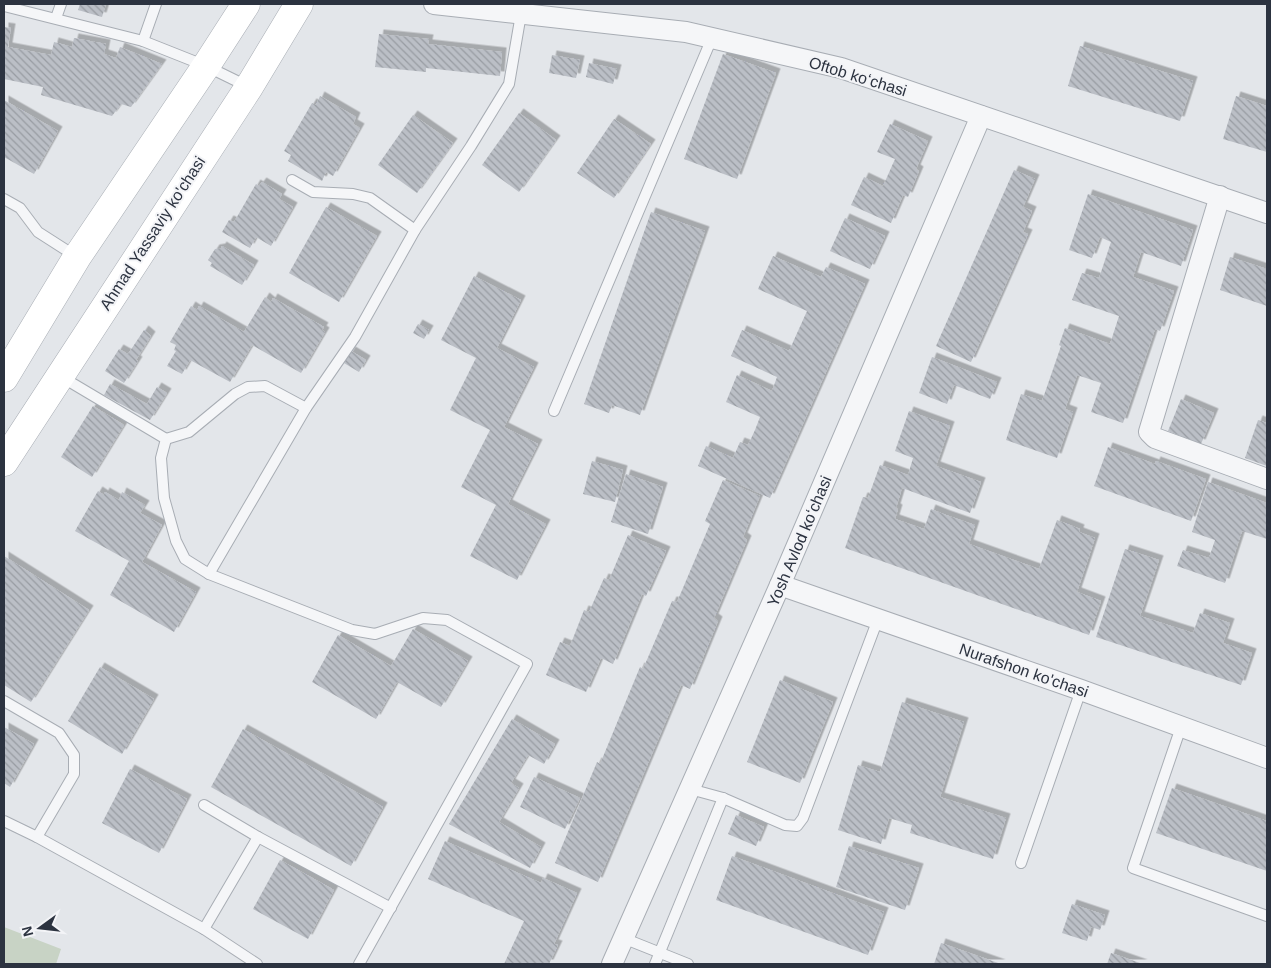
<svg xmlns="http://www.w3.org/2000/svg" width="1271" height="968" viewBox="0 0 1271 968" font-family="Arial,sans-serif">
	<defs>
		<pattern id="building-back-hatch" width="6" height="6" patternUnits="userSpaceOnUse" patternTransform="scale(1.25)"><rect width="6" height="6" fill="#bbbfc6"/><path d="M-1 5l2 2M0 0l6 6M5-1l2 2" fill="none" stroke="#989ca2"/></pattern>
		<filter id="shadow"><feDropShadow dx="4.5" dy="-4.5" stdDeviation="0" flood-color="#0004"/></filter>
	</defs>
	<rect width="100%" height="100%" fill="#e3e6ea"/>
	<path fill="#c8d3c5" d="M4,927L61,949L56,964H4Z"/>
	<g fill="url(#building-back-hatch)" filter="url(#shadow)">
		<path d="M80,4H106L102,17L78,10Z"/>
		<path d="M4,27L11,28L8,47L51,55L54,42L72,47L74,38L106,44L104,54L116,58L120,47L162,64L131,107L121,104L112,116L41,95L43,87L4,79Z"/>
		<path d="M379,34L429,39L428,44L502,52L500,76L426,68V72L375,67Z"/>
		<path d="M1080,46L1193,81L1180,121L1068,86Z"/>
		<path d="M723,54L776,73L737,179L684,159Z"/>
		<path d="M552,55L580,60L576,78L549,73Z"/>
		<path d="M589,63L617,69L613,84L586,77Z"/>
		<path d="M320,96L356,117L353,124L360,128L333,176L326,172L322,181L288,161L291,155L284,151L312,103L316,105Z"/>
		<path d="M1236,96L1267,106V152L1223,139Z"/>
		<path d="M4,100L58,131L34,174L4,157Z"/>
		<path d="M519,113L556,140L519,192L482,165Z"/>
		<path d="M413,115L453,143L417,193L378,165Z"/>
		<path d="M614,119L651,144L614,198L577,173Z"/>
		<path d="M890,124L928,141L916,169L919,171L908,197L903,195L891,223L851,205L864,177L883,186L895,159L877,152Z"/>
		<path d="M1014,170L1035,179L1023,207L1032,211L1023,232L1028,234L971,362L936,346Z"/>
		<path d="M262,182L282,194L279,199L293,207L271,246L256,237L250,248L222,232L229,220L234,222L256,184L259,186Z"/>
		<path d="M1088,194L1193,230L1181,266L1141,252L1133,277L1174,291L1160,331L1155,329L1123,423L1091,412L1101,383L1077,375L1065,409L1073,412L1057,458L1006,440L1021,394L1042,401L1061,346L1059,345L1065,328L1110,344L1119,316L1072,300L1082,273L1099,278L1111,242L1100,237L1092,258L1069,250Z"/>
		<path d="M326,207L377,236L339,302L289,273Z"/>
		<path d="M651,212L705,231L640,415L612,405L609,413L584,404Z"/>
		<path d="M845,218L885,236L870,269L830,251Z"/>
		<path d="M222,246L254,265L242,285L210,266L212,263L208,260L215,249L221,248Z"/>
		<path d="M773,256L821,277L826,267L865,284L770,498L698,466L706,446L733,458L740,442L748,445L755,430L760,417L726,402L737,375L772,391L777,377L731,356L742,330L789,351L807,311L758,289Z"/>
		<path d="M1230,257L1267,269V306L1220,290Z"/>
		<path d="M474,276L521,300L497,348L534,367L504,427L538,444L508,504L546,524L517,580L470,556L496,505L461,487L490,430L450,410L476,358L441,340Z"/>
		<path d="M265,297L271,302L273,298L324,327L322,330L325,332L301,373L252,345L230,382L190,360L182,374L167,366L176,351L174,350L176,345L170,342L191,306L197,310L199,306L244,332Z"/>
		<path d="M418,324L429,330L424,339L413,333Z"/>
		<path d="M144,330L151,336L136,360L138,361L124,383L105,371L119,349L128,354Z"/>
		<path d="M351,351L366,360L359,372L344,363Z"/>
		<path d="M932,357L997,382L990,399L954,385L947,404L919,393Z"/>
		<path d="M110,384L147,404L157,387L167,393L150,420L104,395Z"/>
		<path d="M1181,399L1214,413L1201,444L1168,431Z"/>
		<path d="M93,406L124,425L92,477L61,457Z"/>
		<path d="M909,411L950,426L936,466L981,482L970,513L902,488L896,508L898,509L895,519L924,529L931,509L946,515L975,525L969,544L1039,569L1057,520L1080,529L1079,532L1095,538L1077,592L1101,601L1089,635L845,548L863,497L868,498L880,465L908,475L913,458L895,451Z"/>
		<path d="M1258,420L1267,423V466L1245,458Z"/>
		<path d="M1108,447L1155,464L1156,461L1206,479L1191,521L1094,486Z"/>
		<path d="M592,461L623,470L615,502L583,494Z"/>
		<path d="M626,474L663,487L648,534L611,522Z"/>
		<path d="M723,480L760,496L743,537L747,540L714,618L718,621L690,689L681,685L598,882L555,863L597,762L600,764L640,667L643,669L672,601L677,602L710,524L705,521Z"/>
		<path d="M1208,482L1267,503V539L1242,531L1225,583L1177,566L1183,550L1209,558L1215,540L1192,532Z"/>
		<path d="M98,491L104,495L105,492L119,500L122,492L145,505L140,513L162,525L142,562L196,592L174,632L110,595L129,561L75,531Z"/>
		<path d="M628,535L666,551L646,596L642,594L613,664L601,658L586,692L546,675L560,642L570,646L584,610L589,612L604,578L609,580Z"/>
		<path d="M1125,549L1159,560L1140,616L1193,633L1200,613L1230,623L1223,643L1252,653L1241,685L1096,637Z"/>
		<path d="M4,556L89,610L31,702L4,685Z"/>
		<path d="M413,629L468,661L441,707L397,682L376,719L312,682L338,635L391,666Z"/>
		<path d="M100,667L154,699L122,754L68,721Z"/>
		<path d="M780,680L833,702L800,783L747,762Z"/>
		<path d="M902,702L964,722L940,797L1006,818L993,859L910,833L912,825L889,818L881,844L838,830L858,765L880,772Z"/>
		<path d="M512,719L555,744L544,764L528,755L511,783L519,788L499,822L541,847L530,868L449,824Z"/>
		<path d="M4,727L34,744L10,787L4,783Z"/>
		<path d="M243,729L383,807L351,866L211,787Z"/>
		<path d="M130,769L187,799L159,853L102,823Z"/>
		<path d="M534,777L580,798L565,829L520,807Z"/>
		<path d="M1172,788L1267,821V871L1156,833Z"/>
		<path d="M736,815L764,827L756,846L728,834Z"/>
		<path d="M445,841L541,883L543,878L577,893L554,944L558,945L549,964H504L524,921L428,879Z"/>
		<path d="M849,846L919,868L905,910L836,887Z"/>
		<path d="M732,856L884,912L868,955L716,900Z"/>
		<path d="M280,860L334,890L308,939L253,909Z"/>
		<path d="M1072,904L1105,915L1100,930L1091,927L1087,941L1062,933Z"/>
		<path d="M941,943L1001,964H934Z"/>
		<path d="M1111,953L1143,964H1107Z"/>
	</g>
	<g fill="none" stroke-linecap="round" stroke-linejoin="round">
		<g stroke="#a8adb4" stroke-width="12">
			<g id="service">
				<path d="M4,6L143,41L206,66L249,87"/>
				<path d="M56,18L61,4"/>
				<path d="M143,41L156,4"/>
				<path d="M292,180L313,192L353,194L370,198L415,230"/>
				<path d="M4,199L20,208L38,232L77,257"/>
				<path d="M60,376L166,439L161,458L164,498L176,541L185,559L209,574L352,630L375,634L423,618L447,620L527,664L359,964"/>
				<path d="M554,411L712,38"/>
				<path d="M166,439L189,432L235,394L248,387L265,386L306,408"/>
				<path d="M209,574L306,408L355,337L415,230L471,146L509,84L521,14"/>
				<path d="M4,701L59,733L74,755V774L37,837L204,929L257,964"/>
				<path d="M1181,727L1133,868L1267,916"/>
				<path d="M690,789L723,798L785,825L797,826L803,818L878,619"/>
				<path d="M204,805L258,837L391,908"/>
				<path d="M4,821L37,837"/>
				<path d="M1021,863L1081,690"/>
				<path d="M204,929L258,837"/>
				<path d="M623,938L688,964"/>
				<path d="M655,964L723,798"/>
			</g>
		</g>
		<g stroke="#a8adb4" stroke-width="22">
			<g id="minor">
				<path d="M434,4L686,32L841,68L1267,213"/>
				<path d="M1220,196L1149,432L1155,438L1267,479"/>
				<path d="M780,585L1081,690L1267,758"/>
				<path d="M612,964L780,585L981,116"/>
			</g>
		</g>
		<g stroke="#a8adb4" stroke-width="29">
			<g id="secondary">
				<path d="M4,378L77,257L206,66L246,4"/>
				<path d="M4,462L249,87L299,4"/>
			</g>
		</g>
		<use href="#service" stroke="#f5f6f8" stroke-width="10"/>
		<use href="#minor" stroke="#f5f6f8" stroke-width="20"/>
		<use href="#secondary" stroke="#fff" stroke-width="28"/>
	</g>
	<g text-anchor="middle" stroke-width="4" stroke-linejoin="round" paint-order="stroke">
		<g font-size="16" fill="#2c3340" stroke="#f3f4f7">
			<text transform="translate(858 76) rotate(17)" y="6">Oftob koʻchasi</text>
			<text transform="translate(152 233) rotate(-57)" y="6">Ahmad Yassaviy ko'chasi</text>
			<text transform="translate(799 541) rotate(-67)" y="6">Yosh Avlod koʻchasi</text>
			<text transform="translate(1024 670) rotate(19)" y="6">Nurafshon ko'chasi</text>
		</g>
	</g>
	<rect width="1271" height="968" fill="none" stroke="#2c3340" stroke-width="10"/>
	<g transform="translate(40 928) rotate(255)" stroke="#f3f4f7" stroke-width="4" paint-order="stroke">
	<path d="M0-4L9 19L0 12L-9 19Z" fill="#2c3340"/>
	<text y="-8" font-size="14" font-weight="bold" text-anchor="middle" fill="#2c3340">N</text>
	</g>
</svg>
